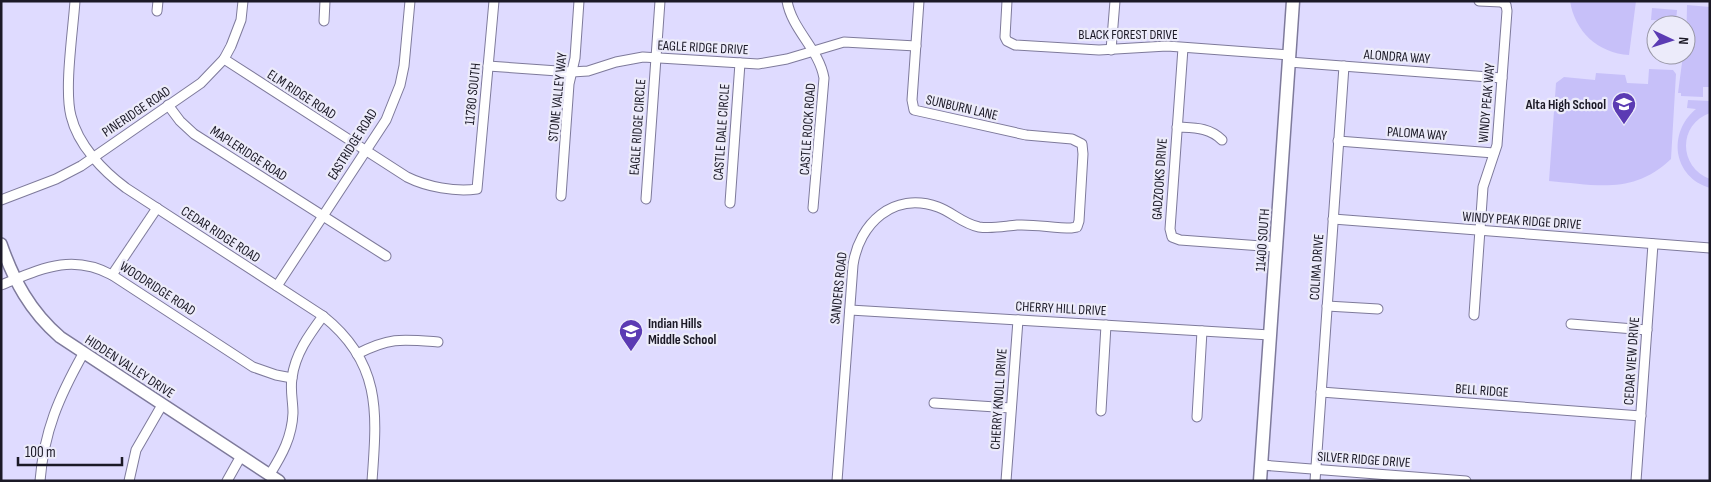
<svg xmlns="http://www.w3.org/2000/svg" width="1711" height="482" viewBox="0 0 1711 482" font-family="'Sofia Sans Condensed',sans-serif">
	<rect width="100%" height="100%" fill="#dfdbff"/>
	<g fill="#c7c0f9">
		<path d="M1570,1H1636L1629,55C1598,53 1575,32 1570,1Z"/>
		<path d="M1687,5L1710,7V87H1703V97L1681,96V93H1678L1683,55H1686Z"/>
		<path d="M1652,8L1677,10L1676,21L1651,20Z"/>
		<path d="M1649,69L1673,70L1676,74L1671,159C1633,195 1597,185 1549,181L1556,83L1564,77L1595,80L1596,73L1625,75L1627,83L1648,84Z"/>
		<path d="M1688,100L1710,101V113C1678,124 1678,167 1710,179V188C1673,177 1667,133 1696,109L1687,108Z"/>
	</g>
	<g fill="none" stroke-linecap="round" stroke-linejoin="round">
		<g stroke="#7e7a9b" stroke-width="11">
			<g id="street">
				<path d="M75,1C73,31 64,89 71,116C78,145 103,171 126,188L323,316C382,363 377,413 372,481"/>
				<path d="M787,1C792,30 819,49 824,78L813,208"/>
				<path d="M1007,1L1005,37L1007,41L1015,45L1099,50L1167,46L1289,55"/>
				<path d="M157,11L158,1"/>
				<path d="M324,21L325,1"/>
				<path d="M1183,48L1170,229L1172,237L1180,240L1276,247"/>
				<path d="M1111,50L1115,1"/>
				<path d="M224,59L407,177C427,187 455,192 477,189L494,1"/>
				<path d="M1289,62L1502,78"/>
				<path d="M488,66L572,72L588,71L616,62L643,57L758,64L787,59L844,42L916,46"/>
				<path d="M168,105L180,121L194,134L386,256"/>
				<path d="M1177,127C1194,128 1209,127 1222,140"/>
				<path d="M1338,141L1494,153"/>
				<path d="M561,196L569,84L575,58L579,1"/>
				<path d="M646,199L660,1"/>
				<path d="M1,200L56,179L81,166L201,83L224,59L231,46L241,20L243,1"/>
				<path d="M730,203L740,63"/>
				<path d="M1333,219L1710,248"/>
				<path d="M112,275L157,208"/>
				<path d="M1,285C41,269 71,253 112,275L253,367L276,375L292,378"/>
				<path d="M277,286L386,120L400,85L404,66L410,1"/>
				<path d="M1327,306L1378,309"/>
				<path d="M850,310L1270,335"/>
				<path d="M1474,315L1483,187L1497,145L1507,11L1506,5L1501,2L1479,1"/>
				<path d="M1571,324L1647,330"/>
				<path d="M357,354C390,337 402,339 438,342"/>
				<path d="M1321,392L1641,416"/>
				<path d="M934,403L1011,408"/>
				<path d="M1101,411L1106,325"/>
				<path d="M1197,417L1202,331"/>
				<path d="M1261,465L1466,481"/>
				<path d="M270,474C282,455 292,437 293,413C293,401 290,390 292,378C295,354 309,335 323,316"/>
				<path d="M40,481C44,431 59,397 83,354"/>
				<path d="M129,481L136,450L162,405"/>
				<path d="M227,481L241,456"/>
				<path d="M837,481L853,265C859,224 893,191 938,207C952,212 963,224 979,227C992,229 1005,226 1017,225C1035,224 1053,228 1071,228L1077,227L1079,221L1083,154L1082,144L1072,139L1026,135L914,110L912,100L919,1"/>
				<path d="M1006,481L1018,320"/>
				<path d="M1315,481L1344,66"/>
				<path d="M1636,481L1653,244"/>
			</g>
		</g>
		<g stroke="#7e7a9b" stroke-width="14">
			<path id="secondary" d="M1,244C14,281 30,311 60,337L279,481"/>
		</g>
		<g stroke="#7e7a9b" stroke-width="15">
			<path id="primary" d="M1260,481L1293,1"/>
		</g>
		<use href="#street" stroke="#fff" stroke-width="9"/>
		<use href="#secondary" stroke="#fff" stroke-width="11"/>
		<use href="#primary" stroke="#fff" stroke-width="12"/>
	</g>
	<defs>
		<g id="school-pin" transform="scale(1.25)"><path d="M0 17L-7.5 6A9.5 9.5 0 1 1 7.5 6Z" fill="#5b3bb3" stroke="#ecebfa"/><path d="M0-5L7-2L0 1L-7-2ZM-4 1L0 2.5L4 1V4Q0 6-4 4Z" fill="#fff"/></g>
	</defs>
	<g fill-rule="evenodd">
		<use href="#school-pin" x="1624" y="104"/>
		<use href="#school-pin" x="631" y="331"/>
	</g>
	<g text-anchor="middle" stroke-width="4.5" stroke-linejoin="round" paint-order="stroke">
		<g font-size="14" fill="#1b1926" stroke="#ecebfa">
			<text x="1128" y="39">BLACK FOREST DRIVE</text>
			<text transform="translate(703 47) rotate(3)" y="5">EAGLE RIDGE DRIVE</text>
			<text transform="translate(1397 56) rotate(4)" y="5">ALONDRA WAY</text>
			<text transform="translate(302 94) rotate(33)" y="5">ELM RIDGE ROAD</text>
			<text transform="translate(472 94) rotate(-84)" y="5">11780 SOUTH</text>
			<text transform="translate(557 97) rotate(-84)" y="5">STONE VALLEY WAY</text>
			<text transform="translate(1486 103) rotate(-85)" y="5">WINDY PEAK WAY</text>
			<text transform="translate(962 107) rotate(13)" y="5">SUNBURN LANE</text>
			<text transform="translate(136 111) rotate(-34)" y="5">PINERIDGE ROAD</text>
			<text transform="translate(637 127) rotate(-86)" y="5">EAGLE RIDGE CIRCLE</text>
			<text transform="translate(807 129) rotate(-86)" y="5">CASTLE ROCK ROAD</text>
			<text transform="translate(721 132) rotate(-86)" y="5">CASTLE DALE CIRCLE</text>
			<text transform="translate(1417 133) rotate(4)" y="5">PALOMA WAY</text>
			<text transform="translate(352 144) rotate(-58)" y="5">EASTRIDGE ROAD</text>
			<text transform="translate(249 153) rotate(33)" y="5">MAPLERIDGE ROAD</text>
			<text transform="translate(1159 179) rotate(-86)" y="5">GADZOOKS DRIVE</text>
			<text transform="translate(1522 220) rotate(4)" y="5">WINDY PEAK RIDGE DRIVE</text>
			<text transform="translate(221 234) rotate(33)" y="5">CEDAR RIDGE ROAD</text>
			<text transform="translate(1262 240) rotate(-86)" y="5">11400 SOUTH</text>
			<text transform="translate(1316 267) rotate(-86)" y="5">COLIMA DRIVE</text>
			<text transform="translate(158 288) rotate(33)" y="5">WOODRIDGE ROAD</text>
			<text transform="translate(838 288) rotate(-84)" y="5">SANDERS ROAD</text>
			<text transform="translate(1061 308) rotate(3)" y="5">CHERRY HILL DRIVE</text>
			<text transform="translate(1631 361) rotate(-86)" y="5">CEDAR VIEW DRIVE</text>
			<text transform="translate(130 366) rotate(33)" y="5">HIDDEN VALLEY DRIVE</text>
			<text transform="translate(1482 390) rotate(4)" y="5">BELL RIDGE</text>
			<text transform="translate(998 399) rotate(-86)" y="5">CHERRY KNOLL DRIVE</text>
			<text transform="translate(1364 459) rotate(4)" y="5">SILVER RIDGE DRIVE</text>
		</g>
		<g font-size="14" font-weight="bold" fill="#1b1926" stroke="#ecebfa" text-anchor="end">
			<text x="1606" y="109">Alta High School</text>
			<text x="648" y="328" text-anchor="start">Indian Hills<tspan x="648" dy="16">Middle School</tspan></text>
		</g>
	</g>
	<rect width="1711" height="482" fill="none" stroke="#1b1926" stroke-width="5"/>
	<g transform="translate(1671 40) rotate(94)"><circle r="24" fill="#ecebfa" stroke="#9897a5"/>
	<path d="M0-4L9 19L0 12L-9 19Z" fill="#5b3bb3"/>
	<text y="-8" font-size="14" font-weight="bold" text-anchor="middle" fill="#1b1926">N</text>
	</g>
	<path d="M18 457v8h104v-8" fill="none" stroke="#1b1926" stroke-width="2.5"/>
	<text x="25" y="457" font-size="15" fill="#1b1926" stroke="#ecebfa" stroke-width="4" paint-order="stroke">100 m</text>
</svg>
